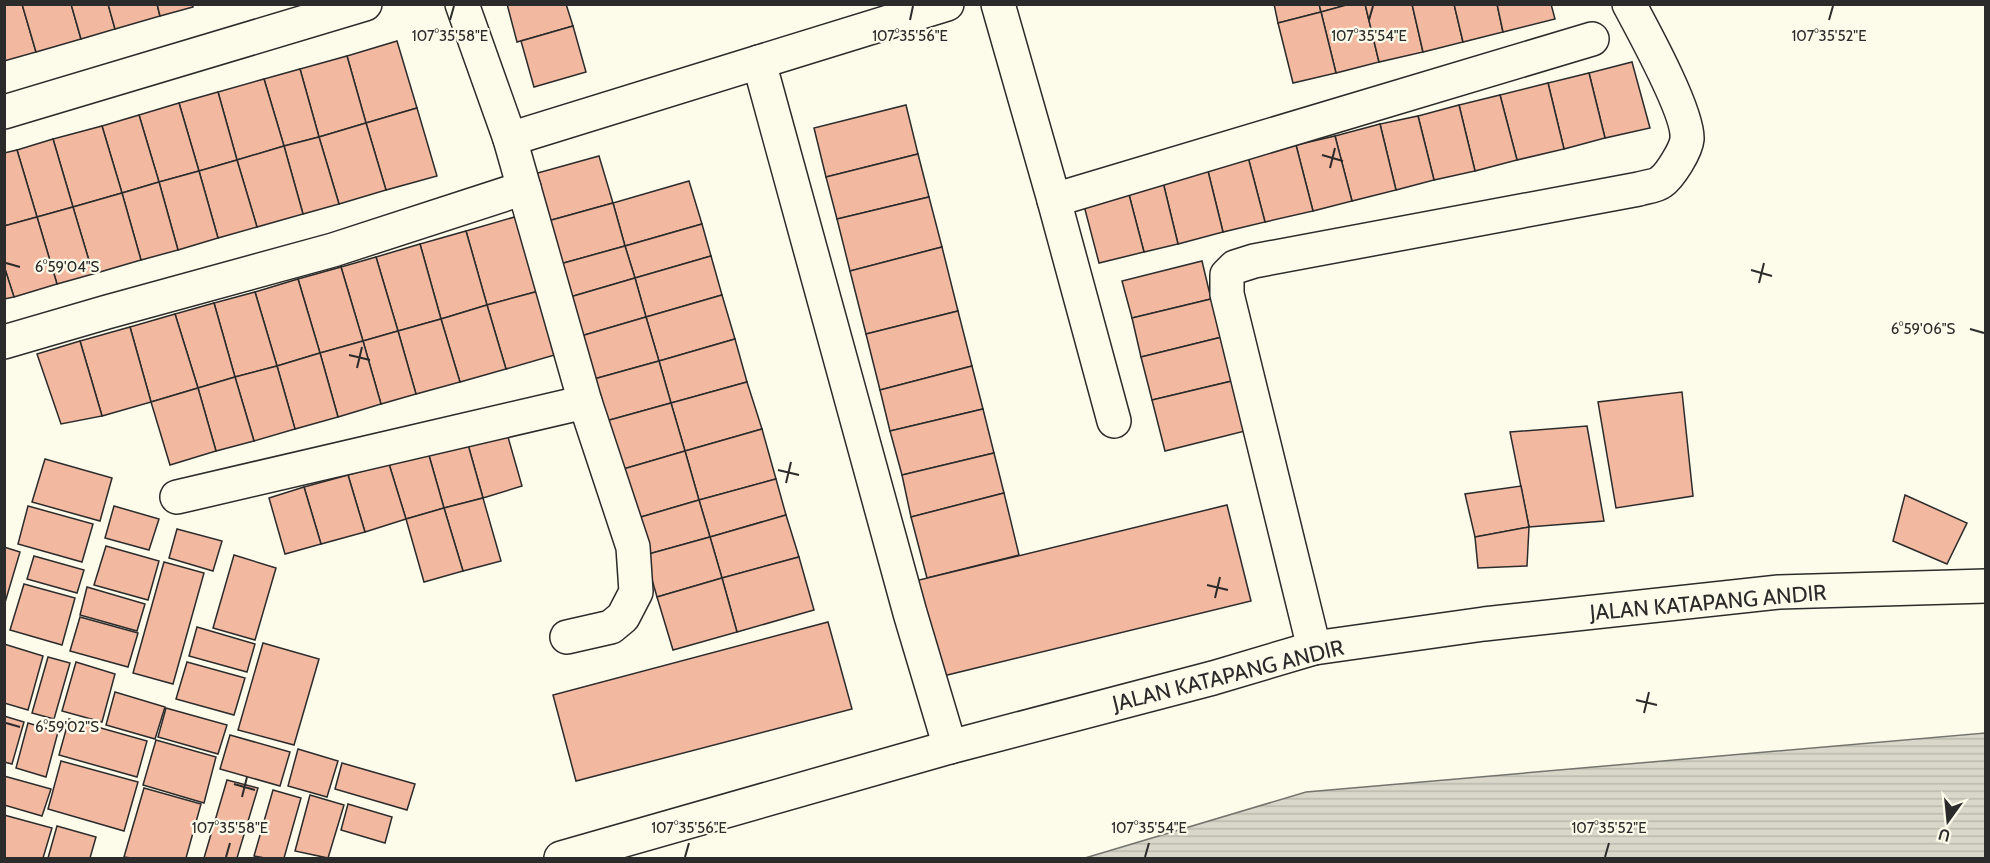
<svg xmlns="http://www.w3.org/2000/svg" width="1990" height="863" viewBox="0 0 1990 863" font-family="Cabin,sans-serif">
	<defs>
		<pattern id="water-rules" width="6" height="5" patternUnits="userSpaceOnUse" patternTransform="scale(1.5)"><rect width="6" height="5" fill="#d8d7c9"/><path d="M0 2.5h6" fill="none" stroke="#bab9ad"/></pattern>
	</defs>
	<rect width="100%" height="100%" fill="#fdfbea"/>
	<path fill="url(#water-rules)" stroke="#74746e" stroke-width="1.5" d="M1985,733V858H1085L1306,792Z"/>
	<g fill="#f2b8a0" stroke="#2b2b2b" stroke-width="1.5">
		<path d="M4,4H22L36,52L4,61Z"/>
		<path d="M22,4H71L81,39L36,52Z"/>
		<path d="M71,4H108L115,29L81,39Z"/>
		<path d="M108,4H157L160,16L115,29Z"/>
		<path d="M157,4H192L193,7L160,16Z"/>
		<path d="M507,4H566L573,26L517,42Z"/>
		<path d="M1274,4H1319L1321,12L1278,23Z"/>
		<path d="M1319,4H1350L1321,12Z"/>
		<path d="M1350,4H1365L1379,62L1336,73L1321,12Z"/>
		<path d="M1365,4H1412L1423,52L1379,62Z"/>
		<path d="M1412,4H1454L1463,42L1423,52Z"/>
		<path d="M1454,4H1497L1503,32L1463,42Z"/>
		<path d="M1497,4H1551L1555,19L1503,32Z"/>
		<path d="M1321,12L1336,73L1293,83L1278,23Z"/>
		<path d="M573,26L586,72L534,87L521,41Z"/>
		<path d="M397,41L417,108L366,123L347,56Z"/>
		<path d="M347,56L366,123L319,137L300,69Z"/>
		<path d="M1632,62L1650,128L1605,138L1589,73Z"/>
		<path d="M300,69L319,137L284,146L264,79Z"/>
		<path d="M1589,73L1605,138L1564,149L1548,83Z"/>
		<path d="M264,79L284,146L237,160L218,92Z"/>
		<path d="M1548,83L1564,149L1517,160L1500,95Z"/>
		<path d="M218,92L237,160L199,171L179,103Z"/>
		<path d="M1500,95L1517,160L1475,171L1459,105Z"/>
		<path d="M179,103L199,171L159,182L139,115Z"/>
		<path d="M906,105L918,154L826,177L814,128Z"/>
		<path d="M1459,105L1475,171L1434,180L1418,116Z"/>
		<path d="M417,108L437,176L386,190L366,123Z"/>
		<path d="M139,115L159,182L122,193L102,126Z"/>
		<path d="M1418,116L1434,180L1396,190L1380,124Z"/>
		<path d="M366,123L386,190L339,204L319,137Z"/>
		<path d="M1380,124L1396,190L1352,201L1335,136Z"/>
		<path d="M102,126L122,193L73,207L53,139Z"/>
		<path d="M1335,136L1352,201L1313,211L1296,145Z"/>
		<path d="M319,137L339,204L303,214L284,146Z"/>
		<path d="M53,139L73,207L37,217L17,150Z"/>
		<path d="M1296,145L1313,211L1265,222L1248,157Z"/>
		<path d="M284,146L303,214L257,227L237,160Z"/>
		<path d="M17,150L37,217L4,226V153Z"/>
		<path d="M918,154L929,197L837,219L826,177Z"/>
		<path d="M599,156L613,203L548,221L534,174Z"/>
		<path d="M1248,157L1265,222L1223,232L1207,167Z"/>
		<path d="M237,160L257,227L218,238L199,171Z"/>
		<path d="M1207,167L1223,232L1178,244L1162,178Z"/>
		<path d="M199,171L218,238L178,250L159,182Z"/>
		<path d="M1162,178L1178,244L1144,252L1127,187Z"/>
		<path d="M689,181L702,224L625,246L613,203Z"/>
		<path d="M159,182L178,250L141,260L122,193Z"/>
		<path d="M1127,187L1144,252L1099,263L1082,198Z"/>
		<path d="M122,193L141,260L93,274L73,207Z"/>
		<path d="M929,197L942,247L850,271L837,219Z"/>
		<path d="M613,203L625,246L560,264L548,221Z"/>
		<path d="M73,207L93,274L57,284L37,217Z"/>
		<path d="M518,216L539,291L487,305L466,231Z"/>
		<path d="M37,217L57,284L14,297L4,266V226Z"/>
		<path d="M702,224L711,256L635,278L625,246Z"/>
		<path d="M466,231L487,305L441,319L420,244Z"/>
		<path d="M420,244L441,319L398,331L376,257Z"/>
		<path d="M625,246L635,278L570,297L560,264Z"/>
		<path d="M942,247L958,311L866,334L850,271Z"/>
		<path d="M711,256L722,295L646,317L635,278Z"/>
		<path d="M376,257L398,331L363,341L341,267Z"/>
		<path d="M1202,261L1211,299L1132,318L1122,281Z"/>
		<path d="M4,266L14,297L4,299Z"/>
		<path d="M341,267L363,341L320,353L298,279Z"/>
		<path d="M635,278L646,317L581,336L570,297Z"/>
		<path d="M298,279L320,353L277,366L255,292Z"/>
		<path d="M539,291L558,354L506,369L487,305Z"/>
		<path d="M255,292L277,366L235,377L214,303Z"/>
		<path d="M722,295L735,339L659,361L646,317Z"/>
		<path d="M1211,299L1222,337L1141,357L1132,318Z"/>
		<path d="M214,303L235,377L198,388L175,314Z"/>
		<path d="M487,305L506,369L460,382L441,319Z"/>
		<path d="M958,311L972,366L880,390L866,334Z"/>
		<path d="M175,314L198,388L151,402L130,327Z"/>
		<path d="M646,317L659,361L594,379L581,336Z"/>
		<path d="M441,319L460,382L416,394L398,331Z"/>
		<path d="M130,327L151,402L102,416L80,341Z"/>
		<path d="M398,331L416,394L381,404L363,341Z"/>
		<path d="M1222,337L1232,381L1152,400L1141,357Z"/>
		<path d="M735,339L747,382L671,403L659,361Z"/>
		<path d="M80,341L102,416L61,424L37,354Z"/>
		<path d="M363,341L381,404L338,417L320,353Z"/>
		<path d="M320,353L338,417L295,429L277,366Z"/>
		<path d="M659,361L671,403L606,421L594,379Z"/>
		<path d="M277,366L295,429L254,441L235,377Z"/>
		<path d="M972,366L983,409L890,431L880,390Z"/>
		<path d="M235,377L254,441L216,451L198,388Z"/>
		<path d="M1232,381L1245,431L1165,451L1152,400Z"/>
		<path d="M747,382L762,429L685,451L671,403Z"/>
		<path d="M198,388L216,451L170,465L151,402Z"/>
		<path d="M1682,392L1693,496L1616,508L1598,402Z"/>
		<path d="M671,403L685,451L620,470L606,421Z"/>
		<path d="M983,409L994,453L902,475L890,431Z"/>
		<path d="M1587,426L1604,521L1529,527L1510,432Z"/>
		<path d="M762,429L776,479L699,500L685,451Z"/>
		<path d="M506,430L522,486L483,498L467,441Z"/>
		<path d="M467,441L483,498L444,508L428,452Z"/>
		<path d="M685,451L699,500L634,519L620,470Z"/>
		<path d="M428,452L444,508L406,519L389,464Z"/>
		<path d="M994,453L1004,493L911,517L902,475Z"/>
		<path d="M45,459L112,478L100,521L32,502Z"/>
		<path d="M389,464L406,519L365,532L348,475Z"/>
		<path d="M348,475L365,532L321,544L304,487Z"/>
		<path d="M776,479L786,515L710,537L699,500Z"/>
		<path d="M1521,486L1529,527L1475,537L1465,494Z"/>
		<path d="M304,487L321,544L285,554L269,498Z"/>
		<path d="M1004,493L1019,555L927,578L911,517Z"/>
		<path d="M1905,495L1967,523L1947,564L1893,541Z"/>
		<path d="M483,498L501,561L463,571L444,508Z"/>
		<path d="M699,500L710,537L645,555L634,519Z"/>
		<path d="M1227,505L1251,601L939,677L915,581Z"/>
		<path d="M28,506L93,524L82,562L18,544Z"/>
		<path d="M114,506L159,519L149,550L105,538Z"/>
		<path d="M444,508L463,571L424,582L406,519Z"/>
		<path d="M786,515L799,557L722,578L710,537Z"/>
		<path d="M1529,527L1527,566L1478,568L1475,537Z"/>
		<path d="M177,529L222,541L213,571L169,558Z"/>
		<path d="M710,537L722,578L657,597L645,555Z"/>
		<path d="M106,546L159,561L148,600L94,585Z"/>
		<path d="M4,547L20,552L4,606Z"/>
		<path d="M234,555L276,568L255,640L213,628Z"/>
		<path d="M34,556L84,570L77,593L27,579Z"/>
		<path d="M799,557L814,610L737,632L722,578Z"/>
		<path d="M164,562L204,573L173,684L133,673Z"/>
		<path d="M722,578L737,632L673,650L657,597Z"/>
		<path d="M24,584L75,598L62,645L10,630Z"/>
		<path d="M87,587L145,604L137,631L80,615Z"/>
		<path d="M80,617L138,633L128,667L70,651Z"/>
		<path d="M828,622L852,709L576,781L553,695Z"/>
		<path d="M197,627L255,644L247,672L189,656Z"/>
		<path d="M263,643L319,659L294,745L238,730Z"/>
		<path d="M4,644L43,656L28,710L4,703Z"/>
		<path d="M48,657L70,663L54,719L32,713Z"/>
		<path d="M76,662L115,674L102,722L62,711Z"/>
		<path d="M187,662L245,678L234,715L176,699Z"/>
		<path d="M115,692L165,707L155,739L106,725Z"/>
		<path d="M166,708L227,725L218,754L158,737Z"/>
		<path d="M4,716L24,722L12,764L4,762Z"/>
		<path d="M69,719L147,741L137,777L59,755Z"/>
		<path d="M28,723L58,732L46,777L16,768Z"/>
		<path d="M230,735L290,752L280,786L220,769Z"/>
		<path d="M156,740L216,757L204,803L143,785Z"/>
		<path d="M298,749L338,761L327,797L288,786Z"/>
		<path d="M61,761L138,782L124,831L48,809Z"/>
		<path d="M342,763L415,784L407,810L335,789Z"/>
		<path d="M4,776L51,789L42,816L4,805Z"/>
		<path d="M227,780L258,788L237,858H204Z"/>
		<path d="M144,788L201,804L186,858H131L124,857Z"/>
		<path d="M273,790L301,798L284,858H265L254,856Z"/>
		<path d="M310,795L344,805L328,858L295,851Z"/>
		<path d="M348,804L392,817L385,843L341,830Z"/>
		<path d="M4,815L52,828L43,858H4Z"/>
		<path d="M57,826L96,837L90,858H48Z"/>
	</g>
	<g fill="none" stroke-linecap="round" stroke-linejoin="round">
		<g stroke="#2b2b2b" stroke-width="36">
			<g id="minor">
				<path d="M462,4L510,139L585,402L633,547L636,592L623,617L611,627L567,637"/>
				<path d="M947,4L759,62L910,613L950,747"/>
				<path d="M998,4L1054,200L1114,421"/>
				<path d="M4,112L365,4"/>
				<path d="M510,139L759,62"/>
				<path d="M1054,200L1592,39"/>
				<path d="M4,342L107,312L333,250L524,188"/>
				<path d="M177,497L585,402"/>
				<path d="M1314,648L1227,294V275L1235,267L1254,261L1639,189C1645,187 1656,186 1661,182C1670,176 1686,150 1687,139C1689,114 1643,30 1629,4"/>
				<path d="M561,858L950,747L1213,678L1314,648L1484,624L1779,592L1986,586"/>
			</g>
		</g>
		<use href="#minor" stroke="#fdfbea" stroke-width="33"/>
	</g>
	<path fill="none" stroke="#2b2b2b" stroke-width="2" d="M450,20L454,6M910,20L913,6M1369,20L1373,6M1829,20L1833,6M1322,155L1343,161M1330,168L1335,148M6,263L20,267M1751,270L1772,276M1759,283L1764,263M1970,329L1984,333M349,355L370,360M357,368L362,347M778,470L799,475M786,483L791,462M1207,585L1228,590M1215,598L1220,577M1636,700L1657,705M1644,713L1649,692M6,723L20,727M234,784L255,790M242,797L247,777M226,857L230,843M685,857L689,843M1145,857L1149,843M1605,857L1609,843"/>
	<g text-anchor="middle" stroke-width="4.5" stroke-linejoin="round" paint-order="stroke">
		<g font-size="22" fill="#2b2b2b" stroke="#fdfbea">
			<text transform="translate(1708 602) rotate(-5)" y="8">JALAN KATAPANG ANDIR</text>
			<text transform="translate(1228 675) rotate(-14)" y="8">JALAN KATAPANG ANDIR</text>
		</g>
	</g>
	<g font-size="15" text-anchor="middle" fill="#2b2b2b" stroke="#fdfbea" stroke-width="4.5" stroke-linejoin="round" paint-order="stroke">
		<text x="450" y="41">107°35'58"E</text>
		<text x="910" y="41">107°35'56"E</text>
		<text x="1369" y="41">107°35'54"E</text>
		<text x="1829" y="41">107°35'52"E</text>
		<text x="67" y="272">6°59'04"S</text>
		<text x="1923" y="334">6°59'06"S</text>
		<text x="67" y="732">6°59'02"S</text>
		<text x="230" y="833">107°35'58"E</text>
		<text x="689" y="833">107°35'56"E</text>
		<text x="1149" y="833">107°35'54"E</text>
		<text x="1609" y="833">107°35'52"E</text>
	</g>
	<rect width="1990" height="863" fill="none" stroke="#2b2b2b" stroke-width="12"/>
	<g transform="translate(1948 821) rotate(195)" stroke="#fdfbea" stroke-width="4.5" paint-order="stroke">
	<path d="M0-4.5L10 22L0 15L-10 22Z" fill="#2b2b2b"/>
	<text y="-9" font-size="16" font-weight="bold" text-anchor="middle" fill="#2b2b2b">U</text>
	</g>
</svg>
